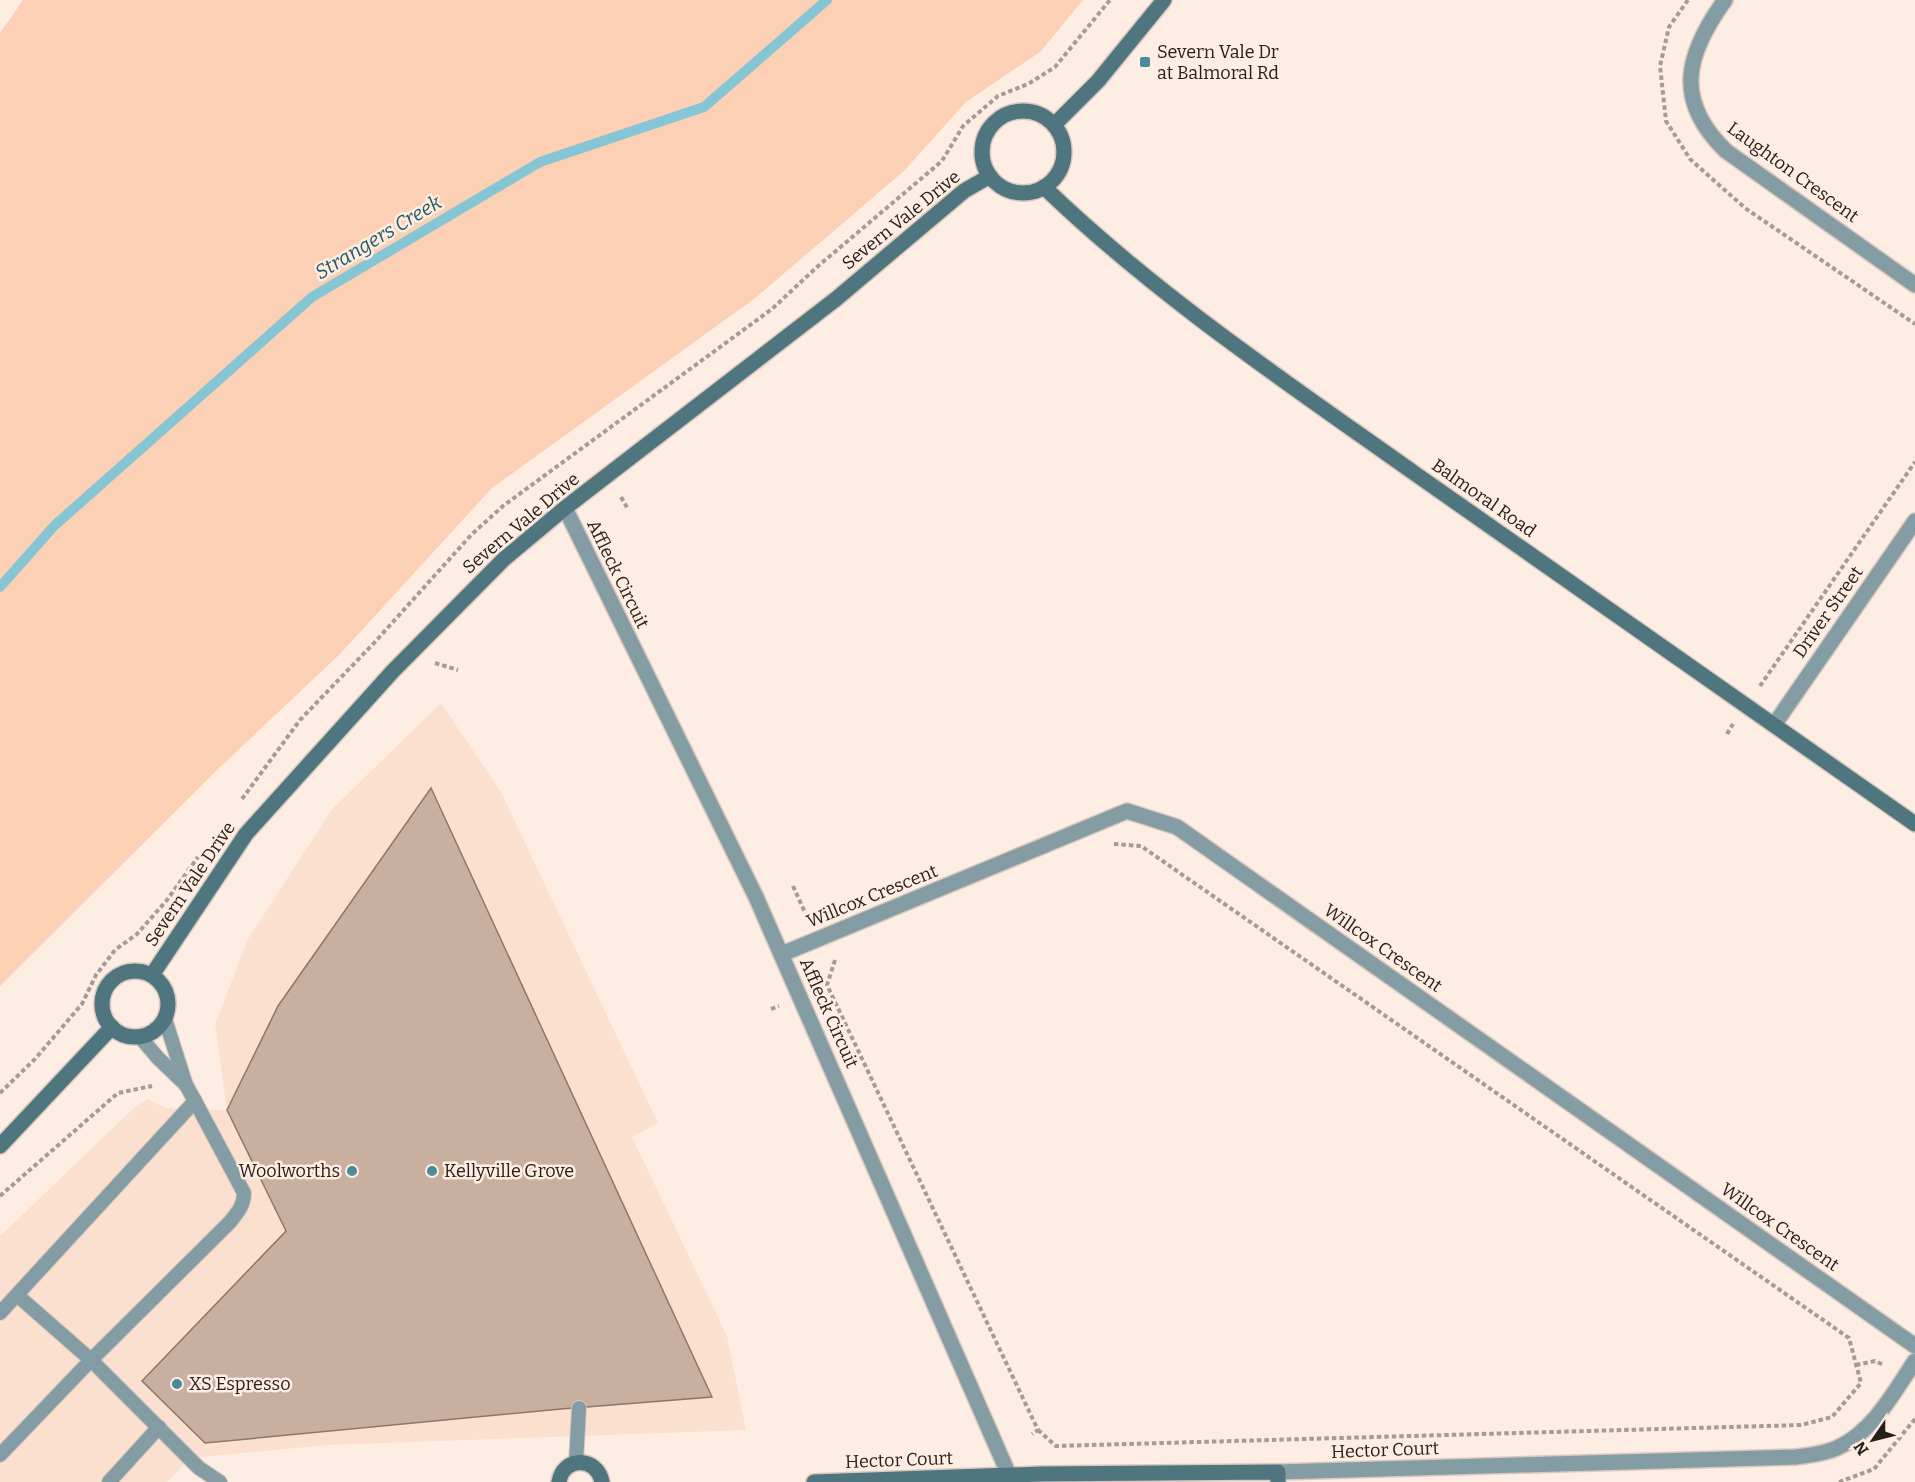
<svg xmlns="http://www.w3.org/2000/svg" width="1915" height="1482" viewBox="0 0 1915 1482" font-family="Bitter,serif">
	<rect width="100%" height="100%" fill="#feede3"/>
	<path fill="#fbe0cf" d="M441,703L501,792L658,1123L632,1137L727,1336L746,1430L328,1445L190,1458L167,1482H0V1236L136,1106L147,1099L166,1108L227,1110L215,1024L248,939L333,808Z"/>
	<path fill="#fcd0b5" d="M23,0H1083L1040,52L966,102L904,171L754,299L492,488L340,654L217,770L0,986V33Z"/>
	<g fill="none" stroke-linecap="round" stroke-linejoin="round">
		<path stroke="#86c5d4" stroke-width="10" d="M0,587L54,526L312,297L540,162L704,107L827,0"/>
	</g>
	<path fill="#c9af9f" stroke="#8e7768" stroke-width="1.5" d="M431,788L712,1397L561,1409L205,1443L142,1381L286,1231L227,1110L278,1006Z"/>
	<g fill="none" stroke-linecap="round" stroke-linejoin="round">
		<g stroke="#d8c8bf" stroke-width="16">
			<g id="lane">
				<path d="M140,1037L158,1058L186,1085"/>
				<path d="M17,1295L91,1360L199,1468L220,1482"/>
				<path d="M0,1313L195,1101L186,1085L165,1019"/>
				<path d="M0,1455L91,1360L230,1222C238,1212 244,1205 244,1193L195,1101"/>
				<path d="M576,1462L579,1408"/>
				<path d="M109,1482L159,1427"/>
			</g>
		</g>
		<g stroke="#d8c8bf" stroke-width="18">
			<g id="street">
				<path d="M1725,0C1686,54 1673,100 1726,151L1915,285"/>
				<path d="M565,508L756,897L1009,1475"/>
				<path d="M1774,725L1915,521"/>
				<path d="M782,954L1127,811L1177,827L1915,1346"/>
				<path d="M1278,1472L1796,1457C1810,1455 1824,1454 1837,1448C1873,1432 1894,1392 1915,1361"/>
			</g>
		</g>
		<g stroke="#d8c8bf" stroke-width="18">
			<g id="secondary">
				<circle cx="1023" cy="152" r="41"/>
				<path d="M1054,125L1098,81L1164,0"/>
				<path d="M1044,187C1157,296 1289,384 1417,475C1583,591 1749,708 1915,824"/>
				<circle cx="135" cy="1004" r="33"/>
				<path d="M152,975L246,834L393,671L504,559L565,508L836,299L964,191L990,176"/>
				<path d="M0,1146L112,1027"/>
				<path d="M559,1482C563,1456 597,1456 602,1482"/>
				<path d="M814,1482L1041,1474L1278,1472V1482"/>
			</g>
		</g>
		<g stroke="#a99b93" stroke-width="4" stroke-dasharray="4.5 3" stroke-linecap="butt">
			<path d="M1688,0L1669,27L1660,66L1666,121L1690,159L1745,208L1915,324"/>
			<path d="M621,497L628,509"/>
			<path d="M435,663L458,670"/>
			<path d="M1760,686L1915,462"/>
			<path d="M1727,734L1733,724"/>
			<path d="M242,799L300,720L374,643L472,534L503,506L772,309L817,267L942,161L963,126L998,96L1028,84L1055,67L1110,0"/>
			<path d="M793,886L807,917"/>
			<path d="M835,960L827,985L1038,1430L1032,1434"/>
			<path d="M771,1009L779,1006"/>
			<path d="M0,1093L35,1059L82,1004L96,975L115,950L137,934L167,900L198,857"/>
			<path d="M0,1196L118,1093L152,1086"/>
			<path d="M1856,1365L1875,1361L1884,1365"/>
			<path d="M1038,1430L1056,1446L1801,1425L1832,1417L1861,1383L1849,1338L1141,846L1114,844"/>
			<path d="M1839,1482L1874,1469L1915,1419"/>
		</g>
		<use href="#lane" stroke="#849da4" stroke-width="14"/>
		<use href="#street" stroke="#849da4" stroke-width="15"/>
		<use href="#secondary" stroke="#4f757f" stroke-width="15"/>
	</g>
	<g fill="#488b9b" stroke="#feede3" stroke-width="2">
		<rect x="1139" y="56" width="12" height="12" rx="3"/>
		<circle cx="352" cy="1171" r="6"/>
		<circle cx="432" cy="1171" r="6"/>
		<circle cx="177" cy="1384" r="6"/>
	</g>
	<g text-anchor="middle" stroke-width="5" stroke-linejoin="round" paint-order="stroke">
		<g font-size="18" fill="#2a201a" stroke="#feede3" text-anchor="start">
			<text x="1157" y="58">Severn Vale Dr<tspan x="1157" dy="21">at Balmoral Rd</tspan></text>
			<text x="340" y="1177" text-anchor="end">Woolworths</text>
			<text x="444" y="1177">Kellyville Grove</text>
			<text x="189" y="1390">XS Espresso</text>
		</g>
		<g font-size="18" fill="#2a201a" stroke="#feede3">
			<text transform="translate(1793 172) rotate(36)" y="6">Laughton Crescent</text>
			<text transform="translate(901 220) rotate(-39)" y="6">Severn Vale Drive</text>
			<text transform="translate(1484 498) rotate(35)" y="6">Balmoral Road</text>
			<text transform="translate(521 523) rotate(-40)" y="6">Severn Vale Drive</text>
			<text transform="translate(618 574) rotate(64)" y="6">Affleck Circuit</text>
			<text transform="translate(1828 612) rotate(-55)" y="6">Driver Street</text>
			<text transform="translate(190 884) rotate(-56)" y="6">Severn Vale Drive</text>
			<text transform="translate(872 896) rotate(-22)" y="6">Willcox Crescent</text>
			<text transform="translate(1383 948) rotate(35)" y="6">Willcox Crescent</text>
			<text transform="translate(829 1013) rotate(66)" y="6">Affleck Circuit</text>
			<text transform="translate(1780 1227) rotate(35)" y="6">Willcox Crescent</text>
			<text transform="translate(1385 1450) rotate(-2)" y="6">Hector Court</text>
			<text transform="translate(899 1460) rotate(-2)" y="6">Hector Court</text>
		</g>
		<g font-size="20" font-style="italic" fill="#245964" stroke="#feede3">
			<text transform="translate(378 237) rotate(-31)" y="7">Strangers Creek</text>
		</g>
	</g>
	<g transform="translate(1873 1440) rotate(235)" stroke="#feede3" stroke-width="4.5" paint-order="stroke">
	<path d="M0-4.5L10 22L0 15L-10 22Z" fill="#2a201a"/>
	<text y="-9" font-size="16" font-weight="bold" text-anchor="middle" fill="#2a201a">N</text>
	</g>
</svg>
